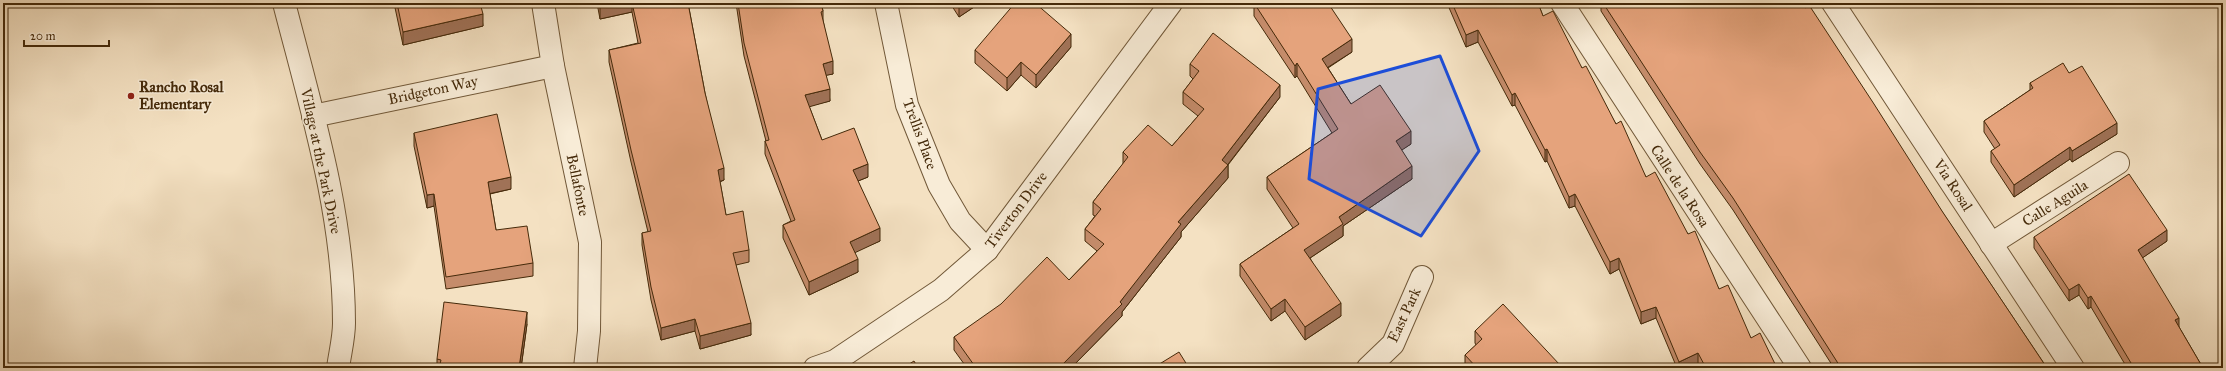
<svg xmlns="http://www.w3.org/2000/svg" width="2226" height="371" viewBox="0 0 2226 371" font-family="'IM FELL Great Primer',serif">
	<rect width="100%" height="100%" fill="#f4e1c2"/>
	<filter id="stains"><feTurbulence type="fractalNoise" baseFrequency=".005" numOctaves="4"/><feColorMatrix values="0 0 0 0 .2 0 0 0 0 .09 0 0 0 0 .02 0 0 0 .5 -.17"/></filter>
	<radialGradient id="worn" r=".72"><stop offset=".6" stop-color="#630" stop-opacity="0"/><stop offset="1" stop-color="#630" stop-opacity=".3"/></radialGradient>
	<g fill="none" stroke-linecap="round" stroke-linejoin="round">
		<g stroke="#715838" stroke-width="24">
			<g id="minor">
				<path d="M284,3C311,108 344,214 344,323C344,338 340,353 338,368"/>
				<path d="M543,3L553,66L590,242L589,331L585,368"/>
				<path d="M886,3L907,105L939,185L960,221L987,250"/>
				<path d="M1562,3L1800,368"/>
				<path d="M1833,3L2073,368"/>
				<path d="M313,116L553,66"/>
				<path d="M1991,244L2118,163"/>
				<path d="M815,368L835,361L941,290L987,250L1171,3"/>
				<path d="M1368,368L1393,344L1422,277"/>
			</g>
		</g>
		<use href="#minor" stroke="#f8ecd7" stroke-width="22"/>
	</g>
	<g fill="#c58c6b" stroke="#452a0a">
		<path d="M394,3H480L483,26L403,45Z"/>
		<path d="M597,3H688L705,93L724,180L720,182L726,215L749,250V262L736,265L751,335L700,349L695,331L661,340L651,300L642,245V233L648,232L631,162L609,62V50L638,43L632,12L600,19Z"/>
		<path d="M736,3H821L823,11V20L833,74L826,75L830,101L809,106L822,140L868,177L858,181L880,241L854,252L858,272L809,295L783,238V225L791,221L765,154V141H766L744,56Z"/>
		<path d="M950,3H980L959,17Z"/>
		<path d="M1254,3L1352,52L1328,68L1351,104L1411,144L1401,150L1412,179L1343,226V236L1310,258L1341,316L1305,340L1285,311L1271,321L1240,276V264L1293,228L1267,189V177L1332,133L1297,76L1295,78L1254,16Z"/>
		<path d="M1447,3H1538L1543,16L1582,68L1616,124L1646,177L1688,234L1719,289L1751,338L1777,368H1700L1698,365L1692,368H1677L1656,318L1641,324L1619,269L1610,274L1575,206L1569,208L1547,161L1545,162L1515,105L1512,106L1478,42L1466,47Z"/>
		<path d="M1601,3H1802L2047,368H1834L1733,210L1700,164L1601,11Z"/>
		<path d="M1071,47L1036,88L1021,75L1007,91L975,63V50Z"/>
		<path d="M1190,64L1280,97L1228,165V178L1181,232V237L1122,312V316L1071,368H967L954,350V337L1069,280L1097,251L1085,241V229L1095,216L1093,215V202L1123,164V152L1172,146L1198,116L1183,104V92L1193,79L1190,76Z"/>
		<path d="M2069,73L2117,134L2072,162L2070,159L2014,197L1991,162V151L1995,149L1984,132V121L2030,90V83Z"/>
		<path d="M414,133L511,189L490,194L496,230L533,263V276L446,289L434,206L427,208L414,146Z"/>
		<path d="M2034,237L2167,241L2142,258L2179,327L2203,368L2126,366L2091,307L2088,309L2079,295L2069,301L2034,248Z"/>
		<path d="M527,324L521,368H437V359Z"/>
		<path d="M1475,331L1560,368H1465V355L1476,345L1475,343Z"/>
	</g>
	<g fill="#a07257" stroke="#452a0a">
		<path d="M615,3H632V12L600,19V6Z"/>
		<path d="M961,3H980L959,17V4Z"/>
		<path d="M483,14V26L403,45V32Z"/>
		<path d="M1478,30V42L1466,47V35Z"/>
		<path d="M1071,34V47L1036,88V75Z"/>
		<path d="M1352,39V52L1322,71V59Z"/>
		<path d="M833,61V74L823,76V64Z"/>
		<path d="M1021,62V75L1007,91V78Z"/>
		<path d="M1297,63V76L1295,78V66Z"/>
		<path d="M1280,85V97L1222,172V160Z"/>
		<path d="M830,89V101L805,108V95Z"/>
		<path d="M1515,93V105L1512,106V95Z"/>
		<path d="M2117,123V134L2072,162V151Z"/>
		<path d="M1411,131V144L1396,154V141Z"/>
		<path d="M2070,147V159L2014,197V185Z"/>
		<path d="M1547,149V161L1545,162V150Z"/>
		<path d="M868,164V177L853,183V170Z"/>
		<path d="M1228,165V178L1181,232V237L1122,312V316L1071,368H1058L1120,302L1178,222Z"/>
		<path d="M1412,166V179L1343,226V236L1304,262V250L1339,217Z"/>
		<path d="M724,168V180L718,182V170Z"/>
		<path d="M511,177V189L488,194V182Z"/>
		<path d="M434,194V206L427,208V195Z"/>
		<path d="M1575,194V206L1569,208V197Z"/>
		<path d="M880,228V241L850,255V242Z"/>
		<path d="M2167,230V241L2138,261V250Z"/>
		<path d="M1619,258V269L1610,274V262Z"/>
		<path d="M858,259V272L809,295V282Z"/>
		<path d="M2079,284V295L2069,301V290Z"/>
		<path d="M2091,296V307L2088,309V298Z"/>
		<path d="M1285,299V311L1271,321V309Z"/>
		<path d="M1341,303V316L1305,340V327Z"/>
		<path d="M1656,307V318L1641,324V312Z"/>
		<path d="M527,312V324L521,368H519Z"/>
		<path d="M2179,318V329L2175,320Z"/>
		<path d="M695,319V331L661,340V328Z"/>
		<path d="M751,323V335L700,349V336Z"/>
		<path d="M1698,353V365L1692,368H1679V362Z"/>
	</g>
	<g fill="#e5a37c" stroke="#452a0a">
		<path d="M397,3H480L483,14L403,32Z"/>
		<path d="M599,3H615L600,6Z"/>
		<path d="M632,3H688L705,93L724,168L718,170L726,215L743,211L749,250L733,253L751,323L700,336L695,319L661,328L651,287L642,233L651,231L631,150L609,50L641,43Z"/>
		<path d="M738,3H821L823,11L821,12L833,61L823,64L830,89L805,95L822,140L854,128L868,164L853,170L880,228L850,242L858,259L809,282L783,225L795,220L765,141L769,140L744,43Z"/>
		<path d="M1015,3H1035L1071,34L1036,75L1021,62L1007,78L975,50Z"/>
		<path d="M1254,3H1328L1352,39L1322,59L1351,104L1380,85L1411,131L1396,141L1412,166L1339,217L1343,224L1304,250L1341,303L1305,327L1285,299L1271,309L1240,264L1299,224L1267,177L1338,129L1297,63L1295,66Z"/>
		<path d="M1452,3H1538L1543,16L1553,11L1582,68L1586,66L1616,124L1621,121L1646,177L1655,172L1688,234L1695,231L1719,289L1728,285L1751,338L1760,333L1777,368H1706L1698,353L1679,362L1656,307L1641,312L1619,258L1610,262L1575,194L1569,197L1547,149L1545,150L1515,93L1512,95L1478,30L1466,35Z"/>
		<path d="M1603,3H1802L1805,8L1809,5L1874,104L1942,211L2047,368H1841L1733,198L1700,152Z"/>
		<path d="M1213,33L1280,85L1222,160L1228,165L1178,222L1181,224L1120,302L1122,304L1062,365L1058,368H969L974,365L954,337L1001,304L1047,257L1069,280L1104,244L1085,229L1101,209L1093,202L1128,157L1123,152L1148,125L1172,146L1204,109L1183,92L1199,71L1190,64Z"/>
		<path d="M2063,63L2069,73L2082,66L2117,123L2072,151L2070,147L2014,185L1991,151L2000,145L1984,121L2033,88L2030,83Z"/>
		<path d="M497,114L511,177L488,182L496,230L527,226L533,263L446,277L434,194L427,195L414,133Z"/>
		<path d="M2129,174L2167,230L2138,250L2179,318L2175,320L2203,368H2122L2131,363L2091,296L2088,298L2079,284L2069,290L2034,237Z"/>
		<path d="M444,302L527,312L519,368H439L441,360L437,359Z"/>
		<path d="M1503,304L1560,365L1557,368H1477L1465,355L1482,339L1475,331Z"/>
		<path d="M1179,352L1189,368H1153Z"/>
		<path d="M914,361L918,368H903Z"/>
	</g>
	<path fill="#1d4ed8" fill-opacity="0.2" stroke="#1d4ed8" stroke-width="3" stroke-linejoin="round" d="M1440,56L1479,151L1421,236L1309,179L1318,89Z"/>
	<circle fill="#8f2418" stroke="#f8ecd7" stroke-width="1.5" cx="131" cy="96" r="4"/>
	<g text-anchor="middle" stroke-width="3" stroke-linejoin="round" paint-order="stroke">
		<g font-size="15" font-weight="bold" fill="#452a0a" stroke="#f8ecd7" text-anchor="start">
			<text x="139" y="92">Rancho Rosal<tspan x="139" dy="17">Elementary</tspan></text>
		</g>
		<g font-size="15" fill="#452a0a" stroke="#f8ecd7">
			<text transform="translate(433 90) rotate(-12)" y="5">Bridgeton Way</text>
			<text transform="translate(920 134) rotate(70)" y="5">Trellis Place</text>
			<text transform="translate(321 161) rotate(78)" y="5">Village at the Park Drive</text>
			<text transform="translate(578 185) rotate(78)" y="5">Bellafonte</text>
			<text transform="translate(1953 185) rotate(57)" y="5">Via Rosal</text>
			<text transform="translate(1680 186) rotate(57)" y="5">Calle de la Rosa</text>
			<text transform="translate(2055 203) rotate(-32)" y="5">Calle Aguila</text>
			<text transform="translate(1016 210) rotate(-53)" y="5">Tiverton Drive</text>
			<text transform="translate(1404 315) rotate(-65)" y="5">East Park</text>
		</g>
	</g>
	<rect width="2226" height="371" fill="none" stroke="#f4e1c2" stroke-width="16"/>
	<rect x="4" y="4" width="2218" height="363" fill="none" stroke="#452a0a" stroke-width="2"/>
	<rect x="8" y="8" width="2210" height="355" fill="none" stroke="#452a0a"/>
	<path d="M24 40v6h85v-6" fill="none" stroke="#452a0a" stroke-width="2"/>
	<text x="30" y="40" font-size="12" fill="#452a0a" stroke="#f8ecd7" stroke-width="3" paint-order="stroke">20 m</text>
	<rect width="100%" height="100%" filter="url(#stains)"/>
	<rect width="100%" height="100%" fill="url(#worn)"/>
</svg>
